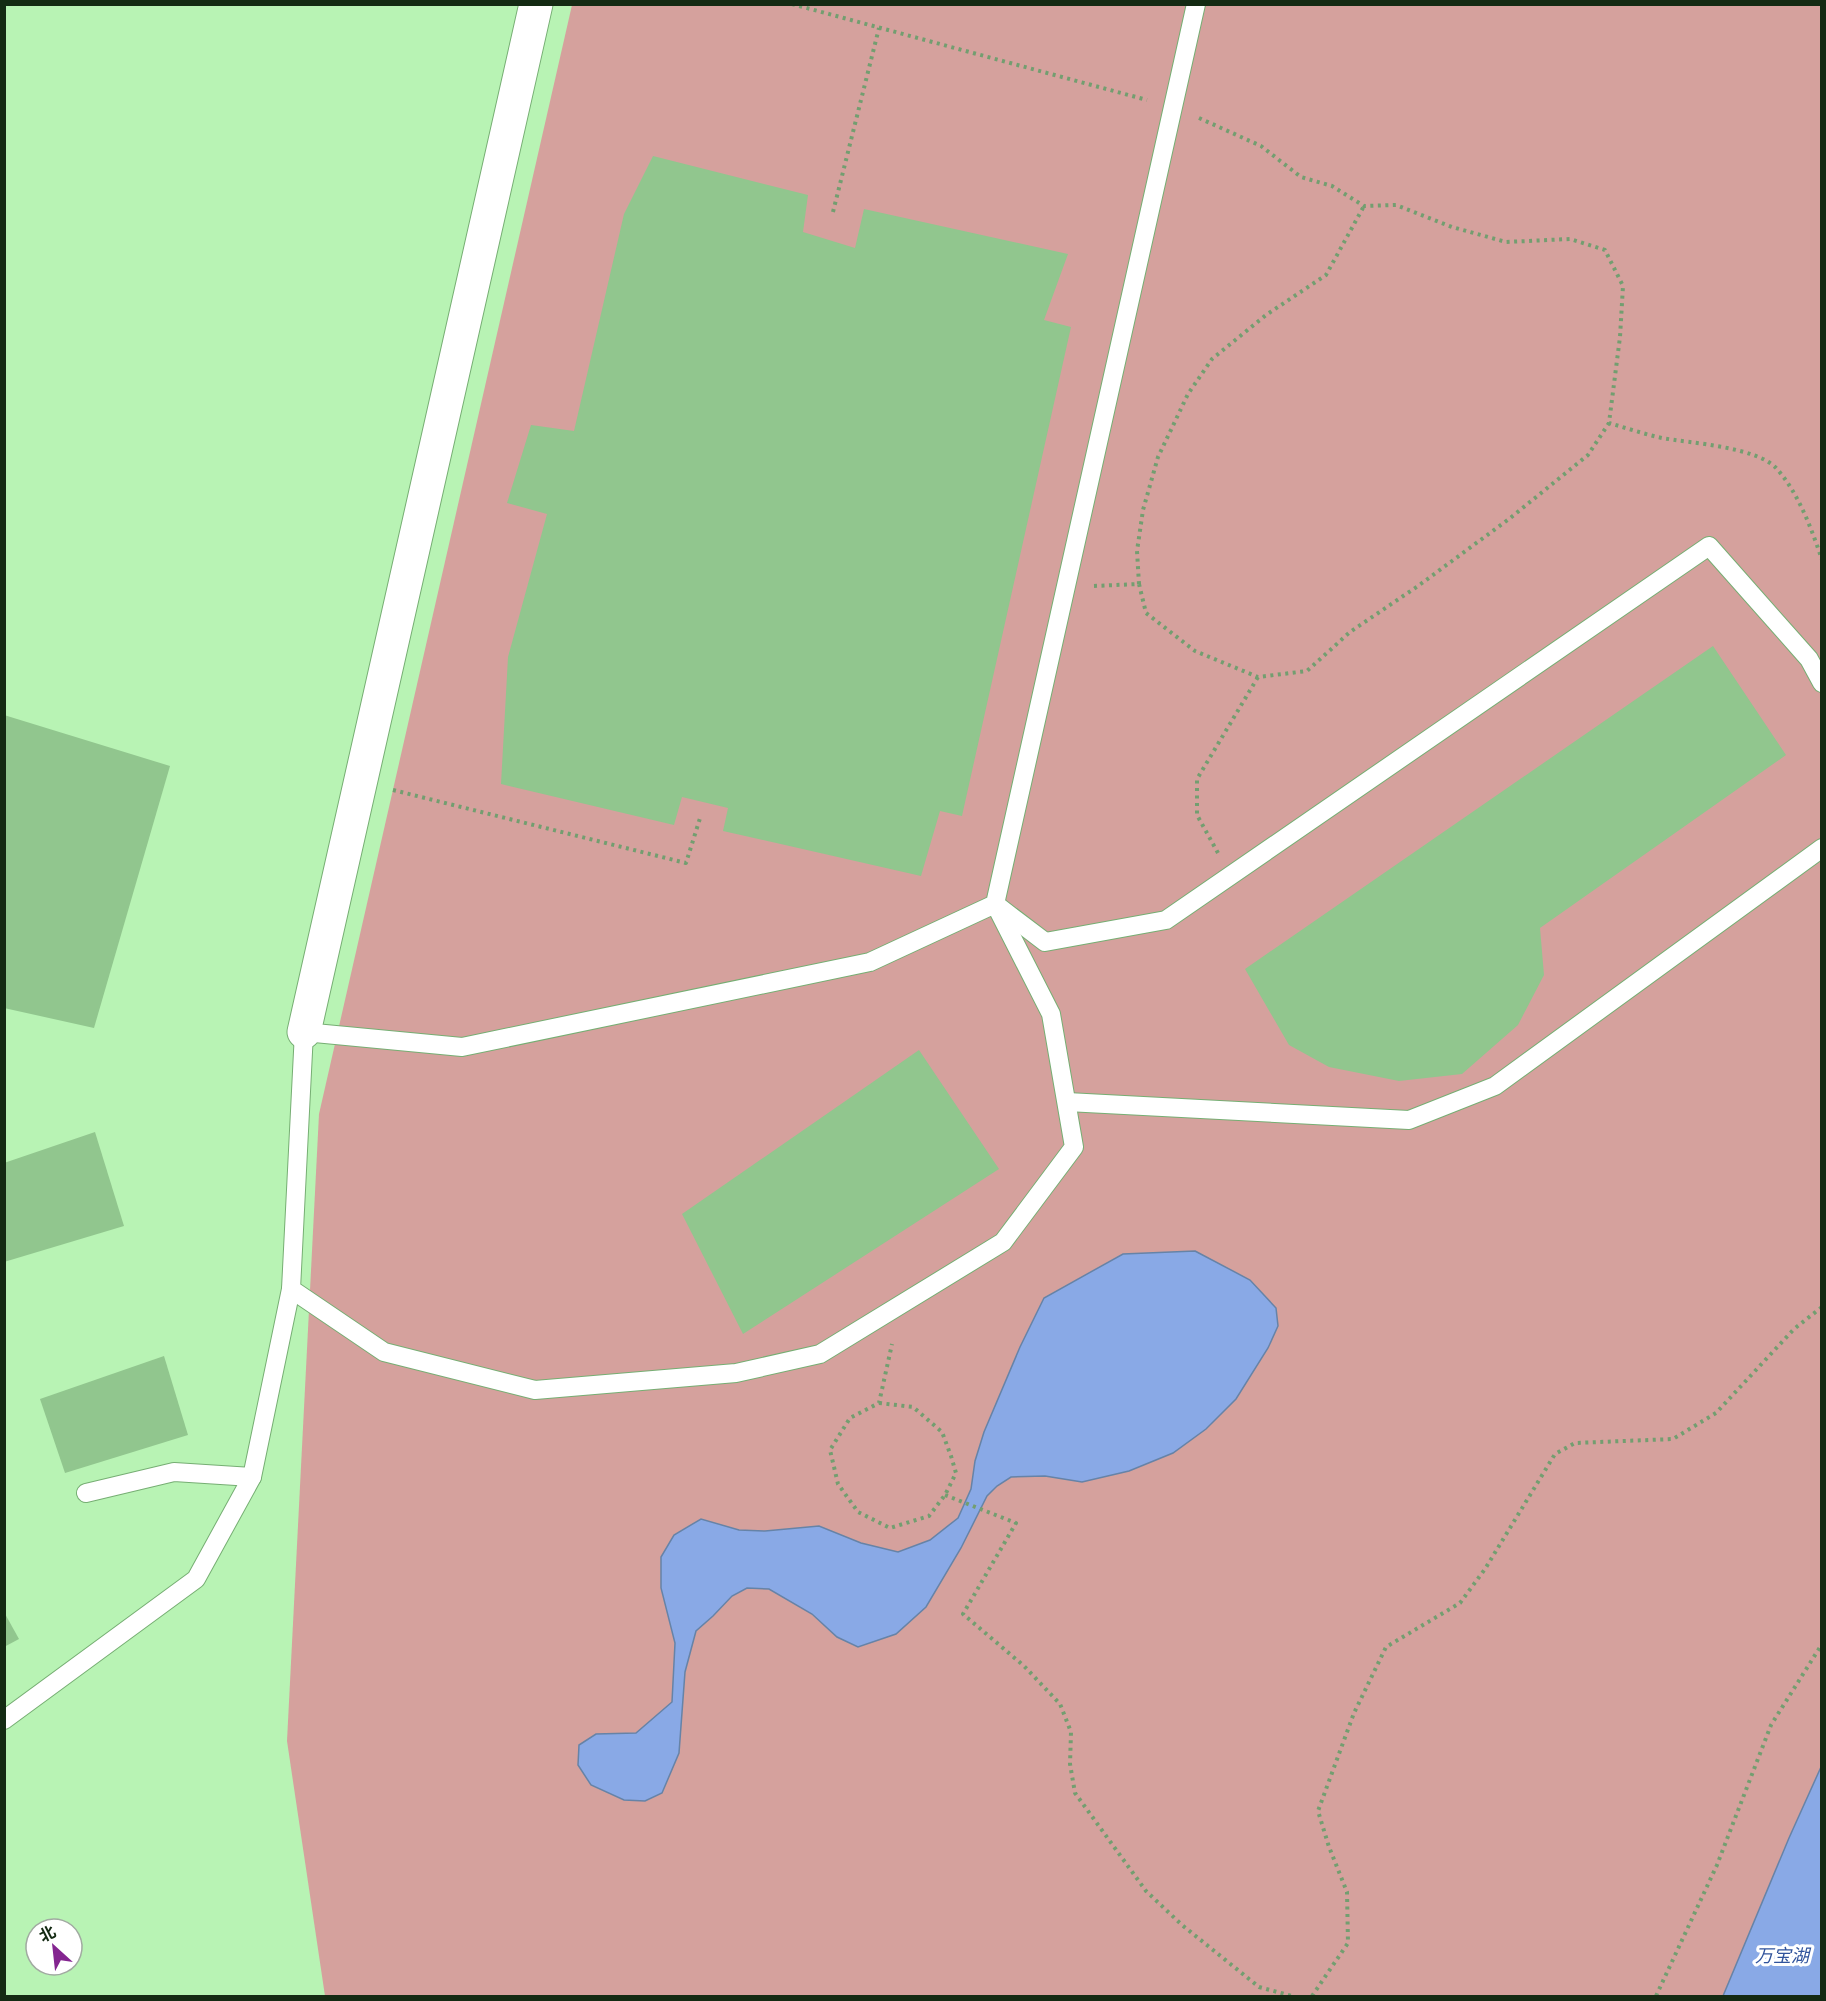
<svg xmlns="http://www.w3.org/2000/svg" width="1826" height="2001" viewBox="0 0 1826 2001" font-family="'Golos Text','Noto Sans SC',sans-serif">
	<rect width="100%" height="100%" fill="#b8f3b4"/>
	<path fill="#d5a19d" d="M572,5H1821V1996H325L287,1741L319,1114Z"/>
	<g fill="#89a9e6" stroke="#6683a7" stroke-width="1.5">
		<path d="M1195,1251L1250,1280L1276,1308L1278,1326L1268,1348L1236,1399L1206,1429L1173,1453L1129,1471L1082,1482L1045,1476L1011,1477L997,1486L987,1496L961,1548L926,1607L896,1634L858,1647L837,1637L812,1614L769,1589L747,1588L732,1596L713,1616L696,1631L685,1672L679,1753L662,1793L645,1801L624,1800L591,1785L578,1765L579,1745L596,1734L636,1733L672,1702L675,1643L661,1588V1557L674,1535L701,1519L739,1530L765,1531L819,1526L861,1543L898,1552L930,1540L958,1518L971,1489L975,1461L984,1432L1020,1347L1044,1298L1123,1254Z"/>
		<path d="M1821,1767V1996H1723L1789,1838Z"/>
	</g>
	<g fill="#91c68e">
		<path d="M653,156L808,195L803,232L855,248L864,209L1068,254L1044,320L1071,327L962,816L940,811L921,876L723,831L728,808L682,797L674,825L501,784L508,657L547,514L507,503L531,425L574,431L624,214Z"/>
		<path d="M1713,646L1786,755L1540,928L1544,975L1518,1025L1462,1074L1399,1081L1329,1067L1289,1045L1245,969Z"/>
		<path d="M4,715L170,766L94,1028L4,1008Z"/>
		<path d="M919,1050L999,1169L743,1334L682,1214Z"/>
		<path d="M95,1132L124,1226L4,1262V1163Z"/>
		<path d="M164,1356L188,1435L65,1473L40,1399Z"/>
		<path d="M4,1612L19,1639L4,1647Z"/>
	</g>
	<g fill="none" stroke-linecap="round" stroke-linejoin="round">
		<g stroke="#76ae73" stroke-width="20">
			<g id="lane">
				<path d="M995,904L1051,1014L1074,1147L1003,1242L820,1354L736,1373L535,1390L384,1352L291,1289L304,1032L462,1047L870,962L995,904L1196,4"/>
				<path d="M999,907L1045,942L1166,920L1709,546L1809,659L1822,683"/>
				<path d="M1067,1102L1409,1120L1495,1086L1822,848"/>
				<path d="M86,1493L174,1472L252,1477"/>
				<path d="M4,1720L196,1579L252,1477L291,1289"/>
			</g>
		</g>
		<g stroke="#76ae73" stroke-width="35">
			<path id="street" d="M304,1032L536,4"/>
		</g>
		<g stroke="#739e70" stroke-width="4" stroke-dasharray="3 4.5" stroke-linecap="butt">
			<path d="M792,4L1147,100"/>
			<path d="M1199,118L1261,146L1301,177L1332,186L1364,206L1396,205L1452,227L1506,242L1570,239L1605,250L1623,286L1620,337L1609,423C1626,428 1644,434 1662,438C1690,443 1758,447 1777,469C1799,494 1812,530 1822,560"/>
			<path d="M833,212L879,28"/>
			<path d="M1139,584L1137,551L1143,510L1158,457L1188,394L1212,359L1266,315L1326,275L1364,206"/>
			<path d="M1094,586L1139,584L1146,613L1195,651L1258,677L1307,671L1350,632L1418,586L1509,519L1588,455L1609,423"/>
			<path d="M393,790L686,863L701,815"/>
			<path d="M1218,853L1197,815V779L1258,677"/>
			<path d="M879,1403L913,1407L942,1432L951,1456L956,1473L945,1495L929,1516L890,1528L858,1512L838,1484L830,1450L850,1418L879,1403L892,1344"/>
			<path d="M945,1495L1016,1523L963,1614L1024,1666L1060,1704L1071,1732L1070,1764L1075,1793L1146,1891L1182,1925L1259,1987L1292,1996"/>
			<path d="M1312,1996L1348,1943L1347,1892L1329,1847L1318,1811L1354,1713L1386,1647L1460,1603L1485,1569L1555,1454L1575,1443L1673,1439L1716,1413L1794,1329L1822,1307"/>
			<path d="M1656,1996L1717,1865L1771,1725L1822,1644"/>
		</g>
		<use href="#lane" stroke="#fff" stroke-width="18"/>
		<use href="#street" stroke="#fff" stroke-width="33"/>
	</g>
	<g text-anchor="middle" stroke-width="6" stroke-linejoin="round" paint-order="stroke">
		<g font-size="18" font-style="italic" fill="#30539c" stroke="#fff">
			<text x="1782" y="1962">万宝湖</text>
		</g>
	</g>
	<rect width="1826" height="2001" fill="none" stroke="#142a13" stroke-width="12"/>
	<g transform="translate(54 1947) rotate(333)"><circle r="28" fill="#ffffff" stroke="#a1aaa1" stroke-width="1.5"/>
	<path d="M0-4.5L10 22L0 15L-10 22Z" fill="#842590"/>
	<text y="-9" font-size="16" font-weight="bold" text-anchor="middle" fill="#142a13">北</text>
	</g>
</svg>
